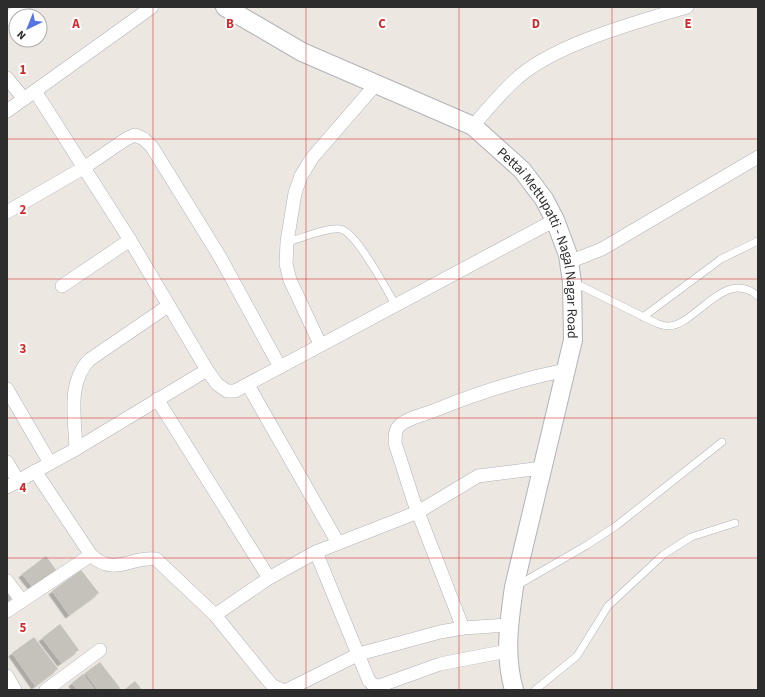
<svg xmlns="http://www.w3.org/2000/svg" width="765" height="697" viewBox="0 0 765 697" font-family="'Source Sans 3',sans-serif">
	<defs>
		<filter id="shadow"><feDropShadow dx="-3.5" dy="3.5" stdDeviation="0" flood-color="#0004"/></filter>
	</defs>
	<rect width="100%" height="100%" fill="#ece7e1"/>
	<g fill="#c5c2bc" filter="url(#shadow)">
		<path d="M46,556L56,570L33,588L22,574Z"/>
		<path d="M81,570L99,593L69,615L52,591Z"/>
		<path d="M7,585L15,596L7,602Z"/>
		<path d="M60,624L79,650L61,663L42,638Z"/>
		<path d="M34,637L58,669L35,686L12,653Z"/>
		<path d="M100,662L120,688L118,690H98L85,673Z"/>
		<path d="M83,674L95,690H77L72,683Z"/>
		<path d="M135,681L142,690H124Z"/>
	</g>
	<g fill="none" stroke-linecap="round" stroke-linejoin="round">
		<g stroke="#b1b3bb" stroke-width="8">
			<g id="service">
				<path d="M287,242C300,239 327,227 340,229C356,231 386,289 395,304"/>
				<path d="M573,282L656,323C659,324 664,326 668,326C696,326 724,267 758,296"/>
				<path d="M643,317L721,259L758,241"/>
				<path d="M518,585L587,545L616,526L722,442"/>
				<path d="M535,690L577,656L608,606L663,555L691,537L735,523"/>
			</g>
		</g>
		<g stroke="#b1b3bb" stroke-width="14">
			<g id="minor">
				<path d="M7,19L23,7"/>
				<path d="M7,78L24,99"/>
				<path d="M35,91L130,240L207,370L217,384L227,391H235L555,220"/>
				<path d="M7,111L152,7"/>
				<path d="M473,126C486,111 499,95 514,81C551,45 637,22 687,7"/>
				<path d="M7,212L85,167L126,139L135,135L144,139L152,147L220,257L280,367"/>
				<path d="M569,262L602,249L758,157"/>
				<path d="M62,286L130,240"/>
				<path d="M320,344L290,280L286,264L287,242L295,193L301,176L312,158L377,83"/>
				<path d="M248,385L338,543"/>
				<path d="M7,389L50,463"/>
				<path d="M157,399L269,578"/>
				<path d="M76,449C75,419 67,383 89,360L168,306"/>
				<path d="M7,462L18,481"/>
				<path d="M35,471L91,555C114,577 130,556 156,559L215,615L266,678L273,686L282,690"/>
				<path d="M7,487L76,449L207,370"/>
				<path d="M316,552L369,681L374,685L379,686L440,664L507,651"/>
				<path d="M7,581L22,601"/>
				<path d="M7,611L91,555"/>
				<path d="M215,615L269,578L316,552L418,512L478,476L542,468"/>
				<path d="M463,628L414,502L395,443C395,437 395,430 399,426C407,418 423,415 433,411C477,393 520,379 567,370"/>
				<path d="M7,676L15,690"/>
				<path d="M46,690L100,650"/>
				<path d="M287,690L359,654L440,632L463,628L508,625"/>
			</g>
		</g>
		<g stroke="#b1b3bb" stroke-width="20">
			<g id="secondary">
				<path id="s1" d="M225,7L302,52L473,126L522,170L544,199L555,220L568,255L572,282L573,340L514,587C509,622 504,655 514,690"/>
			</g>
		</g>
		<use href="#service" stroke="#fff" stroke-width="7"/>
		<use href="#minor" stroke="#fff" stroke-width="13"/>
		<use href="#secondary" stroke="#fff" stroke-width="18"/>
	</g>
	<path fill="none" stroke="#d62828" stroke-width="1" stroke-opacity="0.55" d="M153,7V690M306,7V690M459,7V690M612,7V690M7,139H758M7,279H758M7,418H758M7,558H758"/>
	<g text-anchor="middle" stroke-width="4" stroke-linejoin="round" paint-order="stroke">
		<g font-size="14" fill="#2d2d2d" stroke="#fff">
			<text dy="5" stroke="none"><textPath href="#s1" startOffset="417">Pettai Mettupatti - Nagal Nagar Road</textPath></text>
		</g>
	</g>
	<g font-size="13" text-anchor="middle" font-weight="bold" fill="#d62828" stroke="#fff" stroke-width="4" stroke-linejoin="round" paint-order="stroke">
		<text x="76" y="28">A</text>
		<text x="230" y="28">B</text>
		<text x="382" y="28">C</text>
		<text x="536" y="28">D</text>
		<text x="688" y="28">E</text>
		<text x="23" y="74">1</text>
		<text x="23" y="214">2</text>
		<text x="23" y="353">3</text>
		<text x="23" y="492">4</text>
		<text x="23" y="632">5</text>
	</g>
	<rect width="765" height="697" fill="none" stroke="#2d2d2d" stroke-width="16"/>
	<g transform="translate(28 28) rotate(223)"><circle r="19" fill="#ffffff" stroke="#ababab"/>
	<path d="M0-3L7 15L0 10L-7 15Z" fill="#5575e5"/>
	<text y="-6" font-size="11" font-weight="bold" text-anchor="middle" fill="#2d2d2d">N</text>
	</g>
</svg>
